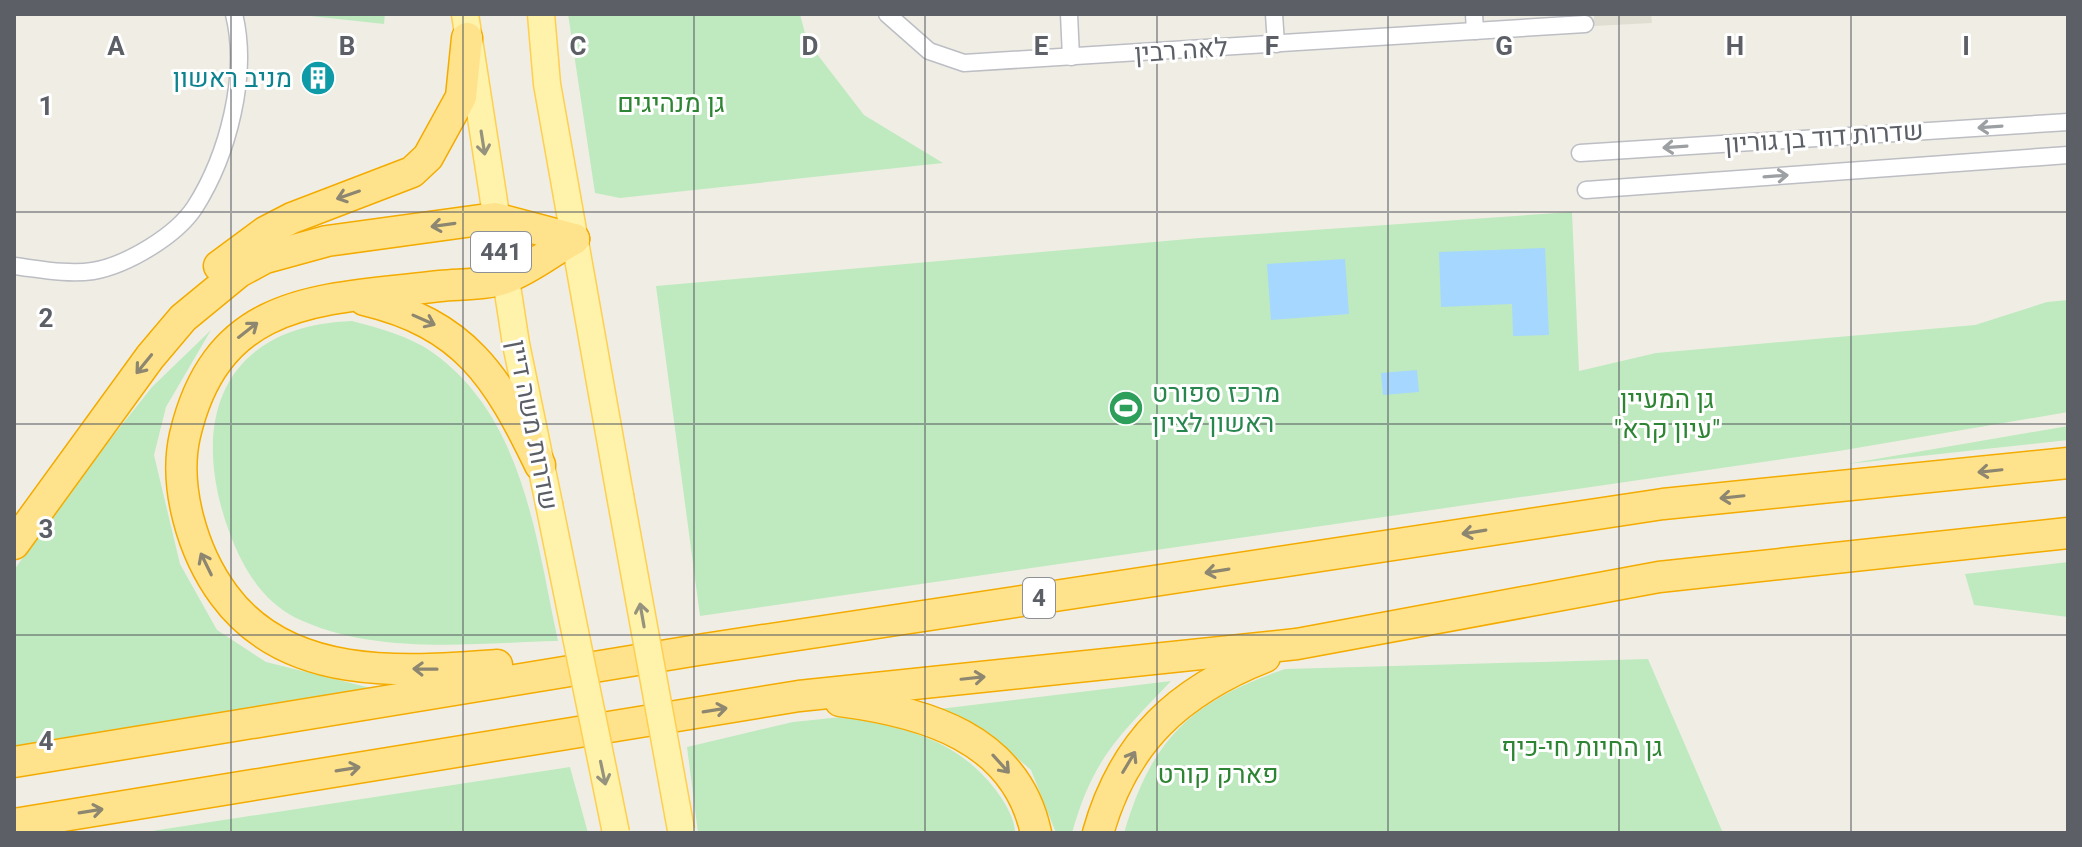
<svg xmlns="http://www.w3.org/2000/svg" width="2082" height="847" viewBox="0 0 2082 847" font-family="Roboto,Heebo,sans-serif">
	<rect width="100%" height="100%" fill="#f0eee4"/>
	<path fill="#e0ddd3" d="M1594,14H1651L1652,23L1594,26Z"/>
	<g fill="#bfeabf">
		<path d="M292,14H385L384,24Z"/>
		<path d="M568,14H800L807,41L864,115L943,163L620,198L595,193Z"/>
		<path d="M1572,212L1579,371L1656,353L1975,325L2047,302L2068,300V412L1839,451L700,616L656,286L1199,238Z"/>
		<path d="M352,321C379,328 409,336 432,352C524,417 536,539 558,641C473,643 375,656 296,618C262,601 243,568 230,534C188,422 221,326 352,321Z"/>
		<path d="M211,330L166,407L154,455L180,564L217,630L266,662L371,688L14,748V570L82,475L152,387Z"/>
		<path d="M2068,426V440L1847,464Z"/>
		<path d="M2068,562V617L1974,605L1965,574Z"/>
		<path d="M1648,659L1723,833H1124C1152,737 1192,701 1285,669Z"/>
		<path d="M1171,681C1119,736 1093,758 1072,833H1056L1031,770L992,736L939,709Z"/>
		<path d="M842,717C901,726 957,739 995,789C1004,801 1015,818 1015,833H698L687,747L793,722Z"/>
		<path d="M570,767L588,833H139Z"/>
	</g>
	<g fill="#a5d7ff">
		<path d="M1545,248L1549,335L1513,336L1512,304L1441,307L1439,252Z"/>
		<path d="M1345,259L1349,314L1271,320L1267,264Z"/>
		<path d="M1417,370L1419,392L1383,395L1381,373Z"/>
	</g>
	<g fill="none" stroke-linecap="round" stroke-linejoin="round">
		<g stroke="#bcbec4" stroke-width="19">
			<g id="street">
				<path d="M887,14L929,51L964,63L1585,24"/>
				<path d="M1069,14L1071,57"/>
				<path d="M1274,14L1276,44"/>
				<path d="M1474,14L1475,31"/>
				<path d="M1580,153L2068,122"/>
				<path d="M1586,190L2068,155"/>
				<path d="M14,266C39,269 68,275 93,271C127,265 176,236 195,207C228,155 249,75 234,14"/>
			</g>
		</g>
		<g stroke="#fecf50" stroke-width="29">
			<g id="primary">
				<path d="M465,14L516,344L549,504"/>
				<path d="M541,14L547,84L620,495"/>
			</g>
		</g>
		<g stroke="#f4ab00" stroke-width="33">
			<g id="highway">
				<path d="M219,266L265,232L292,218L412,172L428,157L461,97L467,38"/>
				<path d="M364,300C465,324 497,376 540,465"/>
				<path d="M14,544L150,357L183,318L239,272L265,258L327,241L495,218L574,239"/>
				<path d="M497,665C402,672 287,681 224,595C193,553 173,487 185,435C218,295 321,300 440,286C461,284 487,285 506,278C530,269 552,251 574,239"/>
				<path d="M840,701C925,712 1016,738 1036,833"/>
				<path d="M14,762L698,650L1663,504L2068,463"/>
				<path d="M14,824L799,696L1297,644L1659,577L2068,533"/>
				<path d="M1098,833C1124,741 1179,691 1265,657"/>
			</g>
		</g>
		<use href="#street" stroke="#fff" stroke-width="16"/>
		<use href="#primary" stroke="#fff2aa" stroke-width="26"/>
		<use href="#highway" stroke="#ffe38c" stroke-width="30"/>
		<g stroke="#fecf50" stroke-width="29" stroke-linecap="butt">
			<g id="primary-bridge">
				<path d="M620,495L681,830"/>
				<path d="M549,504L616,833"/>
			</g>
		</g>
		<use href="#primary-bridge" stroke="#fff2aa" stroke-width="26"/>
	</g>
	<defs><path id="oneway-shaft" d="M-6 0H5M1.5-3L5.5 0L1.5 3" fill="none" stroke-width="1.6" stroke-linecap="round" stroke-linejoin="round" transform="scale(2)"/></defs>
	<g stroke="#9da0a3">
		<use href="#oneway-shaft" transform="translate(1990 127) rotate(176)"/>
		<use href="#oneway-shaft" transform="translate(1675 147) rotate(176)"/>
		<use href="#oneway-shaft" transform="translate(1776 176) rotate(-4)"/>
	</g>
	<g stroke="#95937e">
		<use href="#oneway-shaft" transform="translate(483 143) rotate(81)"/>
		<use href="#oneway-shaft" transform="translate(642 615) rotate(-100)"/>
		<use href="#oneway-shaft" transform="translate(603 773) rotate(78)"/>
	</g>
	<g stroke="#8d8771">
		<use href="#oneway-shaft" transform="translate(348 195) rotate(161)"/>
		<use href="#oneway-shaft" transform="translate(443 225) rotate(172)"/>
		<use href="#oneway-shaft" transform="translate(424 320) rotate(24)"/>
		<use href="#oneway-shaft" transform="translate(248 330) rotate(-38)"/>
		<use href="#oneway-shaft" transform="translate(144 364) rotate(129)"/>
		<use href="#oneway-shaft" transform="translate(1990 471) rotate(174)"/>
		<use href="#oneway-shaft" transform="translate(1732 497) rotate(174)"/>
		<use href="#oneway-shaft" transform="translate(1474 532) rotate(171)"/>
		<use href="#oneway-shaft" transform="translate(206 564) rotate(-116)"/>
		<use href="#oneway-shaft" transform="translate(1217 571) rotate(171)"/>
		<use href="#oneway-shaft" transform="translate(425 669) rotate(-179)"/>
		<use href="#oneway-shaft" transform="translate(973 678) rotate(-6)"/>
		<use href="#oneway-shaft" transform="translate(715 710) rotate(-9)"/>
		<use href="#oneway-shaft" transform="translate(1129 762) rotate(-59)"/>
		<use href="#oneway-shaft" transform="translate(1001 764) rotate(48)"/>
		<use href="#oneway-shaft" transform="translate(348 769) rotate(-9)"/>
		<use href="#oneway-shaft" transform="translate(91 811) rotate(-9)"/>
	</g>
	<path fill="none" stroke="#5c6066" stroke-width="2" stroke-opacity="0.55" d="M231,14V833M463,14V833M694,14V833M925,14V833M1157,14V833M1388,14V833M1619,14V833M1851,14V833M14,212H2068M14,424H2068M14,635H2068"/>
	<defs>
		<g id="building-disc" transform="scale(1.8)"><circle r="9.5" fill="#0f9aa8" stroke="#fff"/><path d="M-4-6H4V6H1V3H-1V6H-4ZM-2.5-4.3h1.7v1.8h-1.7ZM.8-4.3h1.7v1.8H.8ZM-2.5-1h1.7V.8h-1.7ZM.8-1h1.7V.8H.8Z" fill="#fff"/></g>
		<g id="stadium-disc" transform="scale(1.8)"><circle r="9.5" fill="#2e9e5b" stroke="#fff"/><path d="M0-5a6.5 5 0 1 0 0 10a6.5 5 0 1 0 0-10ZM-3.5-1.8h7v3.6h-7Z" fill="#fff"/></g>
	</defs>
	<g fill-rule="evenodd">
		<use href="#building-disc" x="318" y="78"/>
		<use href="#stadium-disc" x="1126" y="408"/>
	</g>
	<g text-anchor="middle" stroke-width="6" stroke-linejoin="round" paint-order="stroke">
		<g fill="#fff" stroke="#8d9094" stroke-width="2">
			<rect x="471" y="232" width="60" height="40" rx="6"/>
			<rect x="1023" y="578" width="32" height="40" rx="6"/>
		</g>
		<g font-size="24" font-weight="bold" fill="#5c6066">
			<text x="501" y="260">441</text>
			<text x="1039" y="606">4</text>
		</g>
		<g font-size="26" fill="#5c6066" stroke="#fff">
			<text transform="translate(1181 50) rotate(-4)" y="9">לאה רבין</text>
			<text transform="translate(1824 137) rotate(-4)" y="9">שדרות דוד בן גוריון</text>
			<text transform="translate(533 425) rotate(79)" y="9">שדרות משה דיין</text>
		</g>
		<g font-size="26" fill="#0d838f" stroke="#fff" text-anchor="end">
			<text x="292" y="87">מניב ראשון</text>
		</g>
		<g font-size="26" fill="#2d8432" stroke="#fff">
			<text x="671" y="112">גן מנהיגים</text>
			<text x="1667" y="408">גן המעיין<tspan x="1667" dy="30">"עיון קרא"</tspan></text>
			<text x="1582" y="756">גן החיות חי-כיף</text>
			<text x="1218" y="783">פארק קורט</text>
		</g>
		<g font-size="26" fill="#27864d" stroke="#fff" text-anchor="start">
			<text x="1152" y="402">מרכז ספורט<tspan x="1152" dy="30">ראשון לציון</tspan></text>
		</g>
	</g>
	<g font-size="26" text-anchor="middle" font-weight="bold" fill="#5c6066" stroke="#fff" stroke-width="6" stroke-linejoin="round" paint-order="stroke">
		<text x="116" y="55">A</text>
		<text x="347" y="55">B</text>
		<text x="578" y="55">C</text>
		<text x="810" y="55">D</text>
		<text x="1041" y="55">E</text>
		<text x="1272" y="55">F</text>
		<text x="1504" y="55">G</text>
		<text x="1735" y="55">H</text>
		<text x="1966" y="55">I</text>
		<text x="46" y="115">1</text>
		<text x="46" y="327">2</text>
		<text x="46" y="538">3</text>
		<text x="46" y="750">4</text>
	</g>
	<rect width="2082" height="847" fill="none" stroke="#5c6066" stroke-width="32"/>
</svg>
